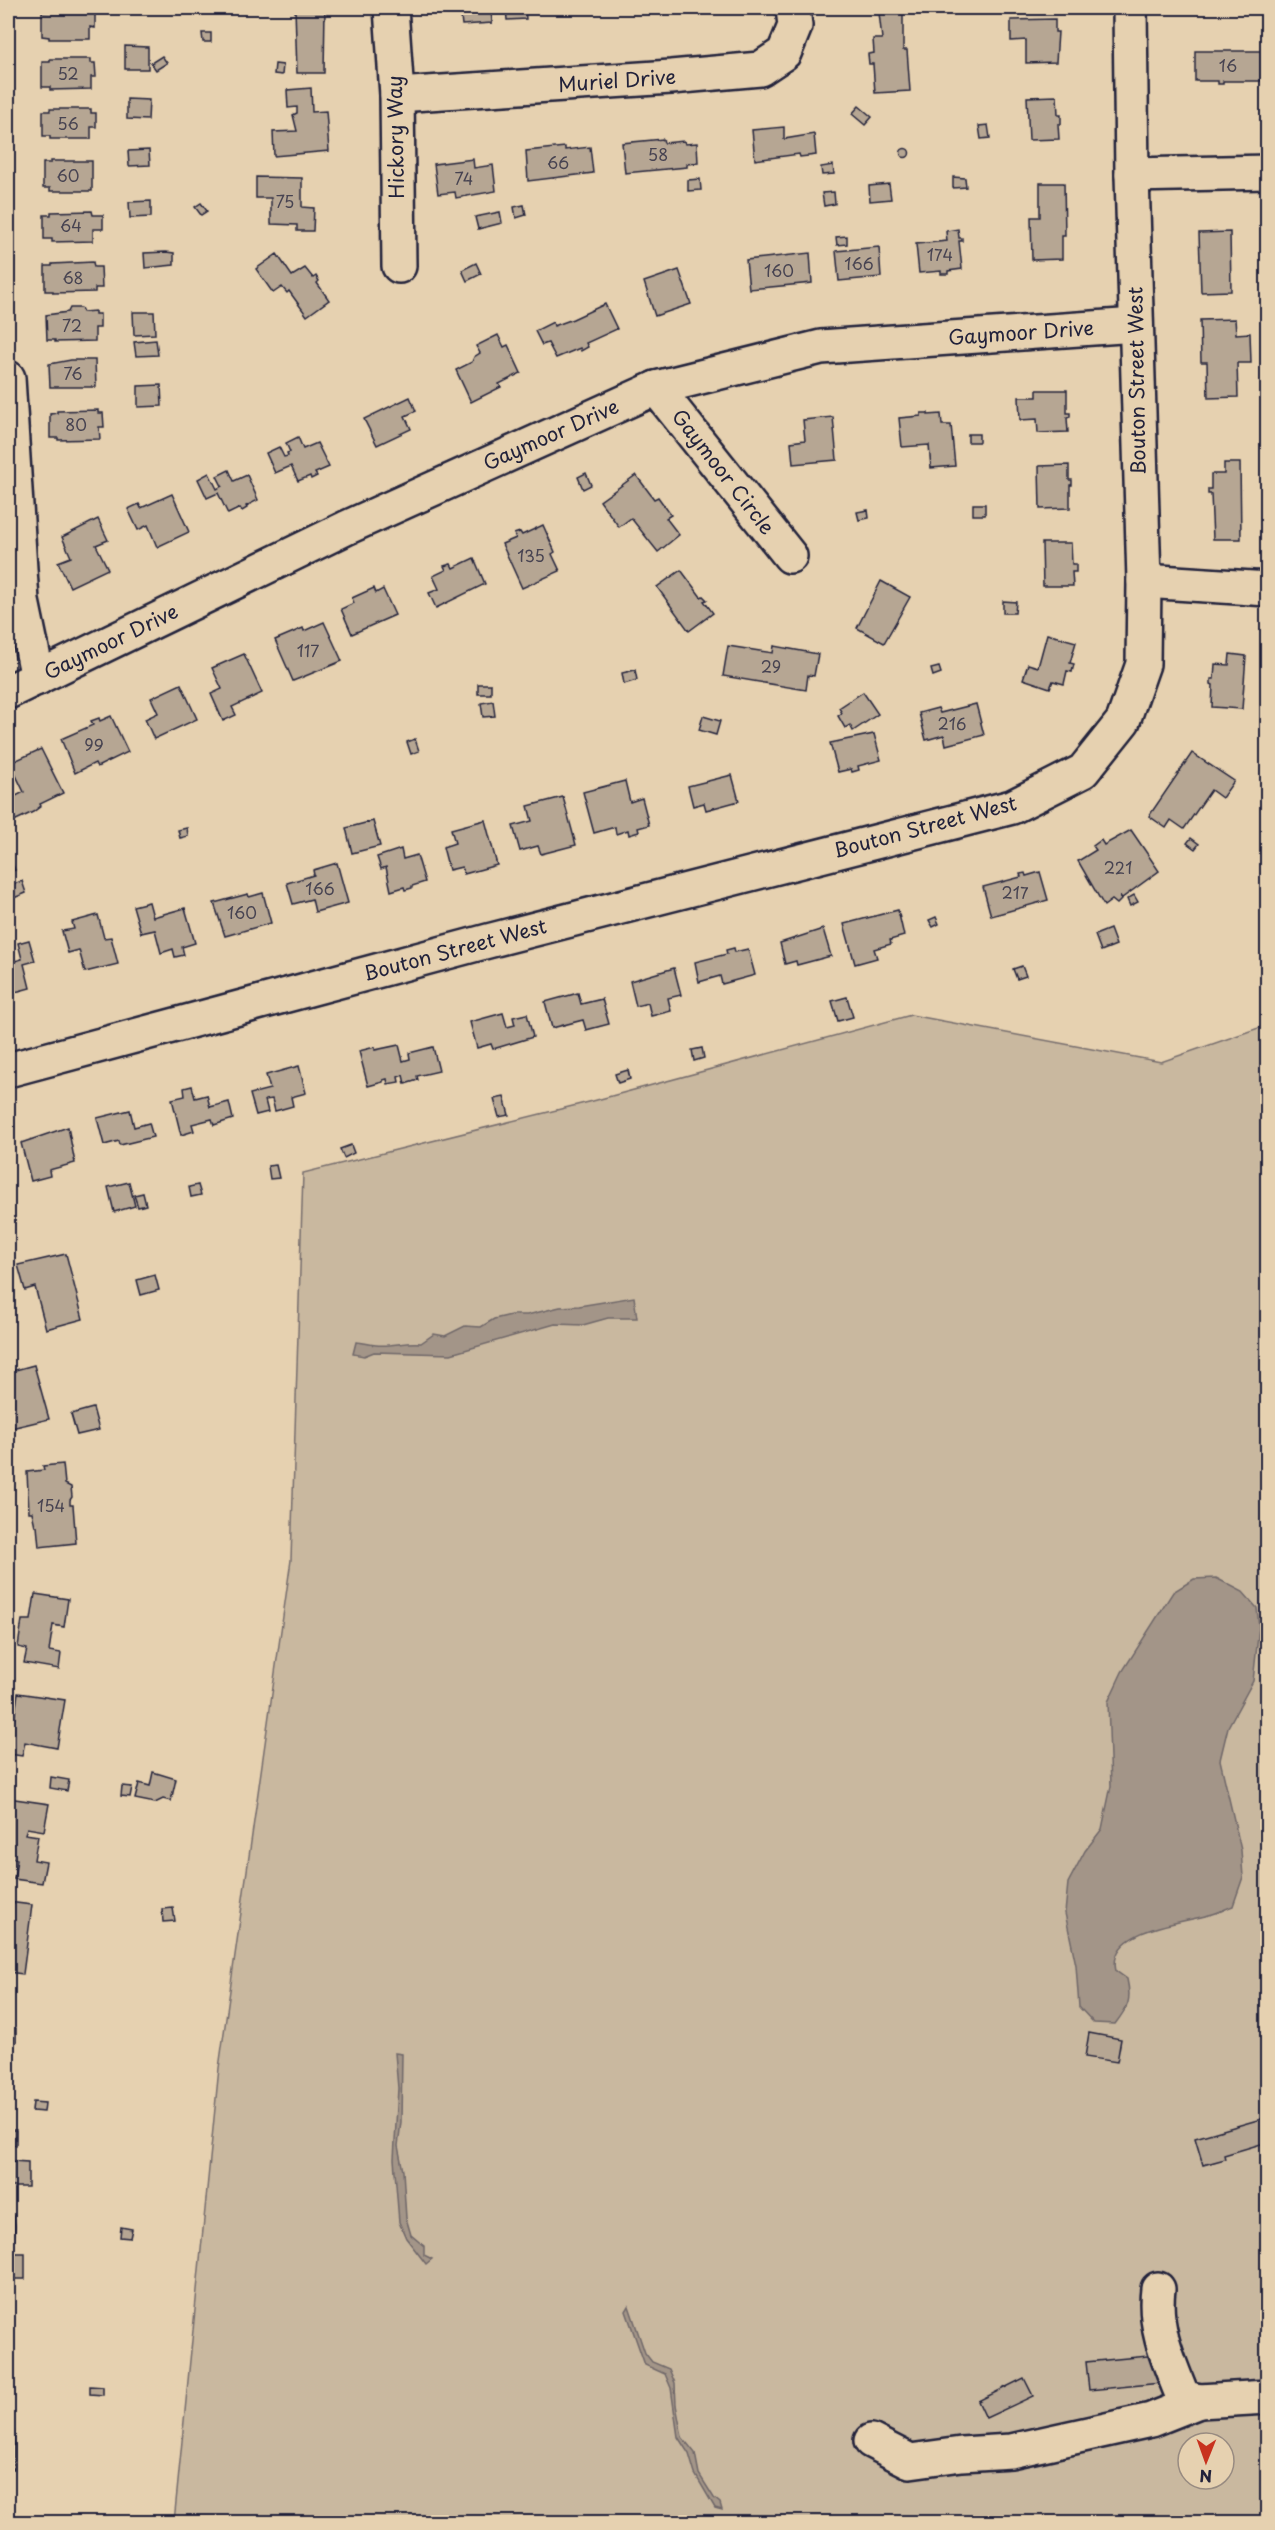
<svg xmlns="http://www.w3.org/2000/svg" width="1275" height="2530" viewBox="0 0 1275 2530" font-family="'Playpen Sans',sans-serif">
	<rect width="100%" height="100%" fill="#e6d1b0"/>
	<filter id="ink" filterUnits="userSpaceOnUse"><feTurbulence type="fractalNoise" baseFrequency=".0167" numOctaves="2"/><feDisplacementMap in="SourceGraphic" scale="12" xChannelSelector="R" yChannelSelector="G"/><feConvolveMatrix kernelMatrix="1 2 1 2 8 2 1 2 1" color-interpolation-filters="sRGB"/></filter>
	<g filter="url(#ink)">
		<path fill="#c9b89f" stroke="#766d6d" stroke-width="1.5" fill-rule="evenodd" d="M911,1015L1161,1062L1267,1025V2522H174L219,2068L291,1560L303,1173L593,1101ZM1188,2443H1224V2479H1188Z"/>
		<g fill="#a39588" stroke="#6f6769" stroke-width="1.5">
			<path d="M634,1297L637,1318H608L583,1325L555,1324L451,1354L374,1352L364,1356L353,1354L356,1342C364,1342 369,1345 376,1345C391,1347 405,1341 421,1343L434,1334L445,1336L465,1326L481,1327L494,1319L511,1315H527L560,1307L579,1306Z"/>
			<path d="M1216,1578L1243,1592L1257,1608L1259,1627L1253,1681L1228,1727L1220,1760L1241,1850L1243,1877L1233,1906C1227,1908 1222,1911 1216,1913C1190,1923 1106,1926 1116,1971L1127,1979C1132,2001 1128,2007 1115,2024L1094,2023L1079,2007L1076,1965L1065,1913L1068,1883L1085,1851L1102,1829L1111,1786L1108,1702L1122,1672L1173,1592L1194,1579Z"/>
			<path d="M395,2053L402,2054L401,2122L398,2146L403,2171L406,2218L411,2235L424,2246V2255L432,2259L426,2264L406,2238L399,2222L394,2159L398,2088Z"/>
			<path d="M629,2306L645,2353L652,2362L669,2369L675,2383L676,2405L682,2437L695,2453L699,2474L714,2498L720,2503L722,2510L715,2508L695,2474L689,2454L678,2437L671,2388L665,2374L645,2365L626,2311Z"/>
		</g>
		<g fill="#b6a693" stroke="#22223b" stroke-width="1.5">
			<path d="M79,8L95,10V28L90,27V39H49V37L42,36V12Z"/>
			<path d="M124,8H161V10L124,11Z"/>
			<path d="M295,8H325L324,73H297Z"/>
			<path d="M460,8H491L492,23L462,25Z"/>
			<path d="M506,8H525L526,19L507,20Z"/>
			<path d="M577,8H610V10L577,11Z"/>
			<path d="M903,12V50H907L910,91L875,93L873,64H869L868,54L874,53L873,39H882L879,13Z"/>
			<path d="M1055,19V32H1058L1056,62L1026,63V40L1011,41V20Z"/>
			<path d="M202,33H211V42H203Z"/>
			<path d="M125,46L148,47V69H125Z"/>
			<path d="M1195,51H1261V81H1223V84H1218V81H1195Z"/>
			<path d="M162,56L167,63L156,70L151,63Z"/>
			<path d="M50,59H91V63H95L96,77H91V89L50,90V87H42V62H50Z"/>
			<path d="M275,64L283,65L282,75L274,74Z"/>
			<path d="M311,88L312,112L326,111L329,151L274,156L273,132L297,131L293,115L297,113V107L288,108L287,90Z"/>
			<path d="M1057,96L1058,115H1061V124H1058L1059,139L1029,140L1027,97Z"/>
			<path d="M127,99L149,100L148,120L127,119Z"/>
			<path d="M859,106L872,117L865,125L852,114Z"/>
			<path d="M50,109H91V113H96V127H91V139H50V136H43V111H50Z"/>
			<path d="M988,125L990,138L981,139L979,126Z"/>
			<path d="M784,127V139L814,134L816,155L800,157L799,154L755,160L752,130Z"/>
			<path d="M663,139L664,143L684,141L685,144L697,143L698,163L687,164V167L625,173L622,143Z"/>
			<path d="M565,147V150L590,147L593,173L528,181L526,151Z"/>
			<circle cx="905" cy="153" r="4.5"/>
			<path d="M149,150L150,165L129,166L128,151Z"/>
			<path d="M473,159L474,168L493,165L496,191L456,198L455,192L438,194L434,164Z"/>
			<path d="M51,161H92V191H50V188H43V163H51Z"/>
			<path d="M833,165L834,174L822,175L821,167Z"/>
			<path d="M256,177L302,178V207L314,208L313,231H297V225L271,224V198H256Z"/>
			<path d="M953,177L965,178L966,187L953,188Z"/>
			<path d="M700,179L701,190L688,191V180Z"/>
			<path d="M1040,183H1064L1065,236H1062V259L1032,260L1031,217H1040Z"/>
			<path d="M889,184L891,199L870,201L869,186Z"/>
			<path d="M834,192L835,204L824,206L822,193Z"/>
			<path d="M151,201V217L130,218L129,202Z"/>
			<path d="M201,203L207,211L201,215L195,207Z"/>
			<path d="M524,205L526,215L516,218L514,207Z"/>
			<path d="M92,211L93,215H103V229H93V241L52,242V239H44V215H51V212Z"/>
			<path d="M500,212L502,223L478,229L475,217Z"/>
			<path d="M958,229L959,238H962V241H959L962,269L948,271V274H941V271L919,273L916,244L947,241L946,231Z"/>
			<path d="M1230,232L1231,291L1201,292L1199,233Z"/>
			<path d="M847,236V244L837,245L836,237Z"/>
			<path d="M879,247L881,277L839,281L836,251Z"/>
			<path d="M166,252L174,253V265L145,268L144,253Z"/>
			<path d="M810,253L812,283L749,289L746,260Z"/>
			<path d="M277,254L292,276L305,268L313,278L316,276L319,281L317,283L329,300L307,316L289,291L287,293L282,287L273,293L256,269Z"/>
			<path d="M93,262L94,267H101L102,288H95V292L53,293V291H45V266H52V264Z"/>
			<path d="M476,263L481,274L467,281L462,270Z"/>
			<path d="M679,270L691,304L655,316L644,282Z"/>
			<path d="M605,304L617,329L586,343L588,347L581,351L580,348L556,358L548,343L542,345L535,331L553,322L554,326L573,319Z"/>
			<path d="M70,308H81L83,312L95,311V314H100V328H95V341L55,342V340H47L46,315L68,312Z"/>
			<path d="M133,312H154L155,334L134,335Z"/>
			<path d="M1235,319L1236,334L1250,333L1251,363H1237L1238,397L1208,398L1207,362H1201L1200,320Z"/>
			<path d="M498,335L504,347L508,345L521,373L499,384L501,387L471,402L456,370L472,362L474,357L480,353L476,346Z"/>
			<path d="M156,340L158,355L136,356L134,342Z"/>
			<path d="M71,360H95L96,387H50L49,364Z"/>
			<path d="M161,385L162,406L138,407V386Z"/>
			<path d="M1037,390H1067V413H1070V417L1067,418L1068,432L1038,433L1037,419L1020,420L1019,397H1037Z"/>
			<path d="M410,397L416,411L405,416L411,429L377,445L364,419Z"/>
			<path d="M98,410V413H103L104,427H99L100,439L58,440V438H50V414L57,413V411Z"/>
			<path d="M921,413H928V415L941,414L942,425H951L955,466L931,468L929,445L902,447L899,418L921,416Z"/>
			<path d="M833,417L837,460L793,464L791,442L805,440L803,420Z"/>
			<rect x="968" y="434" width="11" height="8"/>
			<path d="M298,437L303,449L317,443L329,467L315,473L317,476L311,479L310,476L298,481L291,466L275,473L266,453L279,447L284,457L288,456L287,453L290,452L286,443Z"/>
			<path d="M1224,463H1240L1241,539H1213L1211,494H1208V489H1211V474H1224Z"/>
			<path d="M1069,465V480H1072V485H1070V508L1040,509L1039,466Z"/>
			<path d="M229,470L234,481L247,475L258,500L246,506L247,508L242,511L240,508L228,514L218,493L207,498L198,479L209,473L217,489L222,486L217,476Z"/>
			<path d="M586,473L591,485L583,489L578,477Z"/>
			<path d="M636,475L654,499L658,497L671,515L666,518L679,535L658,552L631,518L619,527L600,501Z"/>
			<path d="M172,494L189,532L157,547L148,525L138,530L128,509L139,504L141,508Z"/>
			<rect x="973" y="504" width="12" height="11"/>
			<path d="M868,510L869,518L859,520L857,512Z"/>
			<path d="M98,519L108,540L96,545L108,569L70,587L58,562L71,557L62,537Z"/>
			<path d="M543,525L555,552L552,554L560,571L522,588L502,544L516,538L514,534L520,532L522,535Z"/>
			<path d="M1042,543H1071L1072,564H1076V572H1072L1073,586H1043Z"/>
			<path d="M474,558L485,584L436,608L429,593L439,589L433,576L446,570L444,566L451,564L453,568Z"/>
			<path d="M681,570L701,597L703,596L707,600L704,601L713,613L689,631L657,587Z"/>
			<path d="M881,581L910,597L884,643L857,628Z"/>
			<path d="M374,588L376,593L383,589L395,615L352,634L341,609L354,603L352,598Z"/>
			<path d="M1003,601L1016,602L1015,613H1003Z"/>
			<path d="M324,622L342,661L293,681L275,640L303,628L304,631Z"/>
			<path d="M1047,634L1076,642L1070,663L1074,664L1072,672L1067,671L1064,684L1053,681L1050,688L1023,679L1028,664L1038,667Z"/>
			<path d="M728,646L773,653L774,646L818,654L814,676L808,675L806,690L723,676Z"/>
			<path d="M244,654L262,693L232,707L236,715L223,721L211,694L222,689L212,668Z"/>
			<path d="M1230,654L1246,656L1242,709L1212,707L1213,685L1211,684V679H1214L1215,664L1229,665Z"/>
			<path d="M939,667L941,673L933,676L931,669Z"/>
			<path d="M635,670L637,680L624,684L622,673Z"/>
			<path d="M181,684L197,719L154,739L145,719L158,713L151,698Z"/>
			<rect x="478" y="684" width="13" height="10"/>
			<path d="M863,692L878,714L853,731L850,725L845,728L838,716L842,713L839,708Z"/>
			<path d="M493,701L495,716L483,717L481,703Z"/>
			<path d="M976,704L984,735L946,745L944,735L926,740L919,713L938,708L940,713Z"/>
			<path d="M111,716L128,752L97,767L95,763L75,773L61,739L93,725L91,721L99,718L100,721Z"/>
			<path d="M703,716L720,721L716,735L699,730Z"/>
			<path d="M874,734L881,760L858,766L859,770L852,772L851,769L838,772L830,743Z"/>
			<path d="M415,739L419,751L411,754L407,742Z"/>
			<path d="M41,749L63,793L40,804L41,806L33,812L14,821L8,807V800L24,792L10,763Z"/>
			<path d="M1192,753L1234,781L1222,798L1211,790L1184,829L1171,820L1166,828L1149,816Z"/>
			<path d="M732,775L739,801L706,810L704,803L693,806L688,786Z"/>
			<path d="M625,781L630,802L642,798L649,825L638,828L639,832L629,835L628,830L616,834L615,827L594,833L583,792Z"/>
			<path d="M563,797L576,845L541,854L538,846L520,851L513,826L532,821L528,806Z"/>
			<path d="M485,820L497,865L464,874L462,867L449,870L443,847L455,843L451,829Z"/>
			<path d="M373,821L380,846L352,853L346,828Z"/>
			<path d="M187,828L188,836L180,838L178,830Z"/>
			<path d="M1131,830L1159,871L1122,898L1120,896L1122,899L1117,904L1112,900L1104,906L1078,861L1096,850L1093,846L1101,840L1104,845Z"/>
			<path d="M1191,838L1199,844L1195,849L1187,843Z"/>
			<path d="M401,849L403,859L417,855L425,882L412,886V888L405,890L404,887L391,891L386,867L381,869L377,857Z"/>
			<path d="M11,860L15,870L8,873V861Z"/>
			<path d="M337,863L348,903L315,912L312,899L293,904L287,883L314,875L313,870Z"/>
			<path d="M1040,872L1048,900L991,916L983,887L1021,877L1020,874L1025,873L1026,876Z"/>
			<path d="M22,881L26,893L9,900L8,886Z"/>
			<path d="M263,893L271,923L225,936L214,903L248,894L249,897Z"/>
			<path d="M1134,895L1138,902L1130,906L1127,899Z"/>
			<path d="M149,902L153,917L185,908L195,943L182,947L184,955L175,957L173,949L161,953L155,930L141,933L133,906Z"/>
			<path d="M898,910L904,936L890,940L891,944L874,949L877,958L855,964L844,924Z"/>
			<path d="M98,915L104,938L111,937L118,964L85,972L79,950L68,953L62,931L74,929L72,922Z"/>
			<path d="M936,917L939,924L933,927L929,920Z"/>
			<path d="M823,929L831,956L797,965L796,961L785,964L780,943Z"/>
			<path d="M1110,929L1116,945L1101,951L1095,935Z"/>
			<path d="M29,940L35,961L24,964L30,988L8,994V946L11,945L15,961L22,959L18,943Z"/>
			<path d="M734,948L735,952L748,949L755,975L722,984L720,976L699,982L695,962L727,954L726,950Z"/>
			<path d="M1022,966L1026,976L1017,979L1013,969Z"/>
			<path d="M674,968L681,995L668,998L671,1011L651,1016L648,1003L636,1006L630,981Z"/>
			<path d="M578,993L581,1004L602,999L609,1024L586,1030L583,1020L552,1028L545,1002Z"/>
			<path d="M847,997L853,1017L838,1021L832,1001Z"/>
			<path d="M503,1013L507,1027L515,1025L513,1017L527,1014L533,1037L493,1049L491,1044L477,1048L470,1022Z"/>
			<path d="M399,1045L403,1061L410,1059L409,1053L433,1047L439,1071L417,1076L418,1080L405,1084L403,1075L398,1077L399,1082L388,1084L387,1079L383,1080V1082L368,1086L359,1051L375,1047V1050Z"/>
			<path d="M702,1048L704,1058L694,1061L692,1050Z"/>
			<path d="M299,1066L306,1093L291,1097L293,1106L275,1111L272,1099L265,1100L268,1112L256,1115L250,1094L270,1089L266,1075Z"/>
			<path d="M628,1070L630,1079L618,1083L615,1074Z"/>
			<path d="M192,1086L195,1098L207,1095L210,1107L229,1102L233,1119L214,1125L212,1119L192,1124L194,1131L181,1135L172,1099L185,1096L184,1088Z"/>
			<path d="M504,1097L509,1115L499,1117L494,1099Z"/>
			<path d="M130,1110L134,1127L149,1123L153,1137L120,1145L119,1141L104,1145L97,1118Z"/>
			<path d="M68,1127L75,1163L49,1170L50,1176L31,1181L21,1143Z"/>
			<path d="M351,1145L354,1153L344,1158L340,1149Z"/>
			<path d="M276,1165L279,1178L270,1179L268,1166Z"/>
			<path d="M129,1182L135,1206L114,1212L108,1187Z"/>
			<path d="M198,1185L201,1195L191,1197L189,1187Z"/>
			<path d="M143,1193L146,1205L138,1207L134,1195Z"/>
			<path d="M66,1254L83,1319L46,1329L35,1287L25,1290L18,1265Z"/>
			<path d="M155,1275L159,1290L141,1295L137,1280Z"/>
			<path d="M34,1365L49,1419L11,1428L8,1414V1372Z"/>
			<path d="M93,1408L99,1430L77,1435L71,1414Z"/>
			<path d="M63,1464L65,1484L71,1487L72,1497L70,1500V1505H73L76,1543L39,1547L37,1526H35L32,1512H29L27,1472L44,1470L43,1466Z"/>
			<path d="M35,1594L68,1599L64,1627L53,1625L49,1651L61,1653L59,1669L24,1663L27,1649L18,1647L22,1620H31Z"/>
			<path d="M18,1693L65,1700L57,1748L25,1742L22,1756L9,1754L12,1731H8V1721H14Z"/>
			<path d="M153,1772L176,1779L171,1801L163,1799L155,1803L135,1799L139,1783L150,1786Z"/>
			<path d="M51,1777L69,1780L67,1791L50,1788Z"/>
			<path d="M122,1786L132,1787L130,1797L121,1796Z"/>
			<path d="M8,1798L49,1804L44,1831L27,1828L25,1834L38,1836L34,1860L46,1862L42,1883L14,1879L17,1859L8,1857L11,1836H8Z"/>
			<path d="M8,1902L32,1905L23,1974L8,1972Z"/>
			<path d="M173,1908L175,1921L163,1922L162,1909Z"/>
			<path d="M8,2028H16V2041L12,2040V2074H8Z"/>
			<path d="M1089,2033L1121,2039L1117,2062L1085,2057Z"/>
			<path d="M33,2102L45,2103L44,2112L32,2111Z"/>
			<path d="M1268,2117V2142L1224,2155L1225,2159L1203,2165L1195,2138Z"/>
			<path d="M8,2130H16V2145H12V2161L28,2162V2187H8Z"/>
			<path d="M8,2216H14L15,2226L14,2240H10V2253H25V2279H9V2273H8Z"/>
			<path d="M121,2227L132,2229L130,2238L120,2237Z"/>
			<path d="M1158,2355L1161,2383L1089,2390L1086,2362Z"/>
			<path d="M1024,2378L1033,2396L986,2418L978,2401Z"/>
			<path d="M90,2386L103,2387V2395L90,2394Z"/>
			<path d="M8,2426H10V2430H14V2469H8Z"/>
		</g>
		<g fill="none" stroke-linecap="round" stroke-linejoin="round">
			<g stroke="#22223b" stroke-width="38">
				<g id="minor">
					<path d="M391,8L397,95L399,266"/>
					<path d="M397,95L671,77L760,69L784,53L795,26L793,8"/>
					<path d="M1132,175L1268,172"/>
					<path d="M8,378L22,601L38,678"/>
					<path d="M656,388L790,556"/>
					<path d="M1144,581L1268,589"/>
					<path d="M8,692L346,528L656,388L821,347L1136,325"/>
					<path d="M8,1070L488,941L1012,807L1083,771L1123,721L1143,664L1144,581L1132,175L1130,8"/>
					<path d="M1158,2289C1153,2328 1169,2362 1183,2397L1199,2401L1268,2397"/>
					<path d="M871,2441L910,2461L961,2454L1011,2451L1151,2420L1199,2401"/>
				</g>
			</g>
			<use href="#minor" stroke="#e6d1b0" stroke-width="33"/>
		</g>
	</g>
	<g text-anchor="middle" stroke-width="4.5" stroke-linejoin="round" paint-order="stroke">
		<g font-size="16" fill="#474351">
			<text x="1228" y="72">16</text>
			<text x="68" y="80">52</text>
			<text x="68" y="130">56</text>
			<text x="658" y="161">58</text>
			<text x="558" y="169">66</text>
			<text x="68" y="182">60</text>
			<text x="464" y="185">74</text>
			<text x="285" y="208">75</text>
			<text x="71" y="232">64</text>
			<text x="940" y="261">174</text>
			<text x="859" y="270">166</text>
			<text x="779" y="277">160</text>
			<text x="73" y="284">68</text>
			<text x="72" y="332">72</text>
			<text x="73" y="380">76</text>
			<text x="76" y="431">80</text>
			<text x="531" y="562">135</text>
			<text x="308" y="657">117</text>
			<text x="771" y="673">29</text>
			<text x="952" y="730">216</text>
			<text x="94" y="751">99</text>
			<text x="1118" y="874">221</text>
			<text x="320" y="895">166</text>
			<text x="1015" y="899">217</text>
			<text x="242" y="919">160</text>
			<text x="51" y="1512">154</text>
		</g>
		<g font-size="20" fill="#22223b" stroke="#e6d1b0">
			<text transform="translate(617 81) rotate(-4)" y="7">Muriel Drive</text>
			<text transform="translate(396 137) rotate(-91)" y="7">Hickory Way</text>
			<text transform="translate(1021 333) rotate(-4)" y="7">Gaymoor Drive</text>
			<text transform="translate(1137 381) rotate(-91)" y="7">Bouton Street West</text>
			<text transform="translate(551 435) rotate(-24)" y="7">Gaymoor Drive</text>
			<text transform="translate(723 472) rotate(52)" y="7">Gaymoor Circle</text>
			<text transform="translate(111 642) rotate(-26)" y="7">Gaymoor Drive</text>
			<text transform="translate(925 827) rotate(-15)" y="7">Bouton Street West</text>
			<text transform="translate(455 950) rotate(-15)" y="7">Bouton Street West</text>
		</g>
	</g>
	<rect width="1275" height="2530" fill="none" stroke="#e6d1b0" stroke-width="30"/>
	<rect x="15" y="15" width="1245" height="2500" fill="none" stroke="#22223b" stroke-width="2" filter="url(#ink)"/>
	<g transform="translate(1206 2461) rotate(181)"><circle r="28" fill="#e6d1b0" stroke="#988b81" stroke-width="1.5"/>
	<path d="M0-4.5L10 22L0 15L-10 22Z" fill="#c8321e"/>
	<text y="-9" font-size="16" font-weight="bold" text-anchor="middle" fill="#22223b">N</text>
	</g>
</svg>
